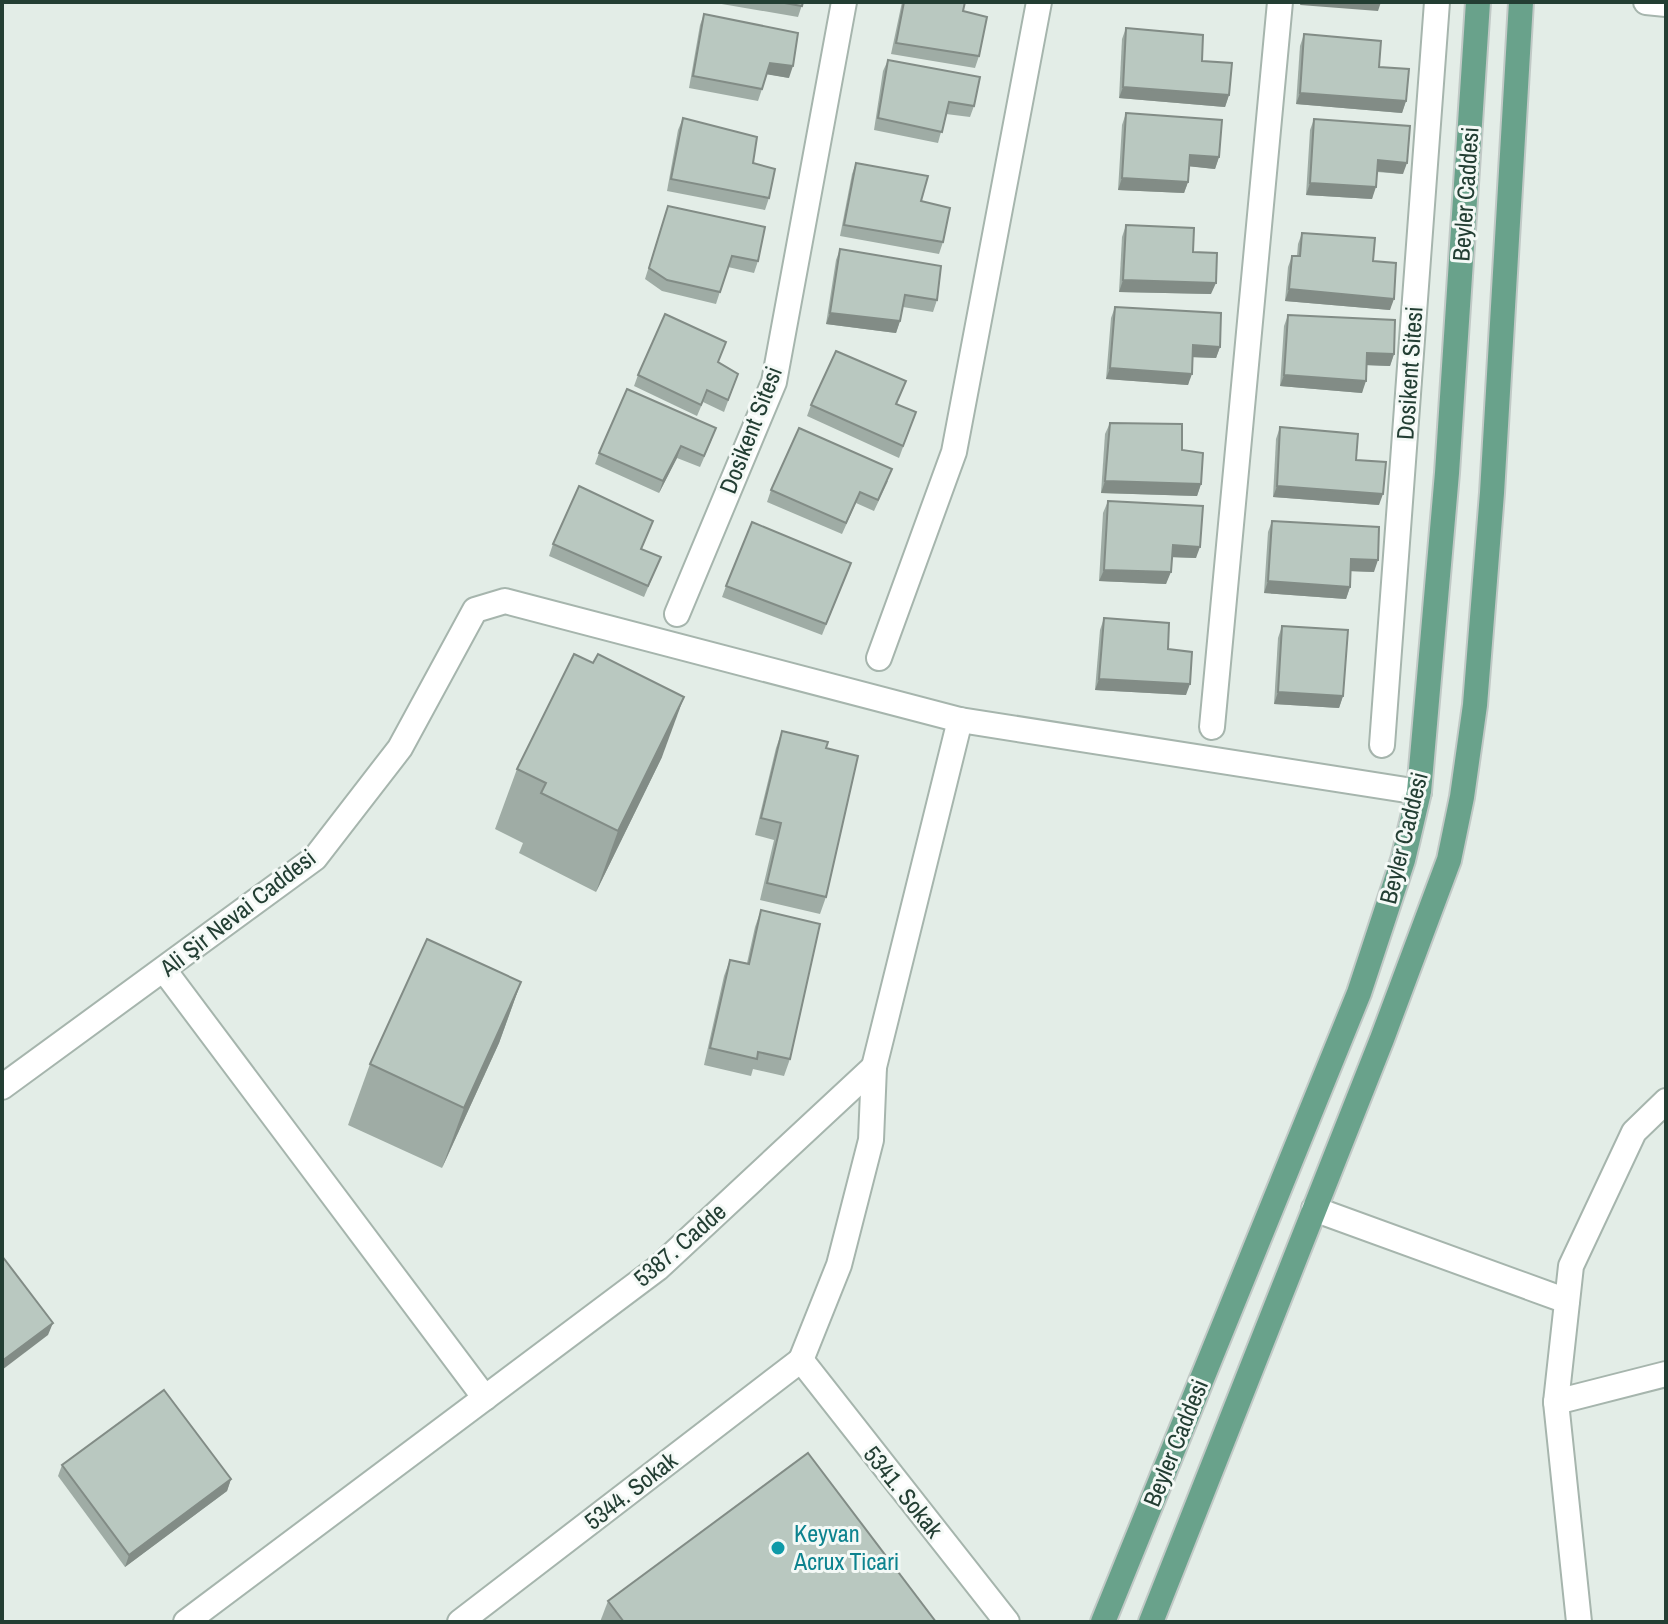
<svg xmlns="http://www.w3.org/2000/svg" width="1668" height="1624" viewBox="0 0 1668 1624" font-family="'Archivo Narrow',sans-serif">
	<rect width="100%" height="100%" fill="#e3ede7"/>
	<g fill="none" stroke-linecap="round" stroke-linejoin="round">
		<g stroke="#a6b5ad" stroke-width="28">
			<g id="minor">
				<path d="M1646,2L1666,4"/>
				<path d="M677,614L774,382L844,2"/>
				<path d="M879,658L954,452L1039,2"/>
				<path d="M1212,727L1280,2"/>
				<path d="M1382,745L1437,2"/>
				<path d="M164,970L485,1398"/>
				<path d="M2,1087L315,858L400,748L475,610L505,601L960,720L1419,792"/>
				<path d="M1314,1209L1567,1301"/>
				<path d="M801,1360L839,1265L871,1140L874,1067L960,720"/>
				<path d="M801,1360L1007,1622"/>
				<path d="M1556,1402L1666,1374"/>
				<path d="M186,1622L658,1268L874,1067"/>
				<path d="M460,1622L801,1360"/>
				<path d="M1579,1622L1556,1402L1571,1266L1634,1132L1666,1101"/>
			</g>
		</g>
		<g stroke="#c1c9c6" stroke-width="28">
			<g id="major">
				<path d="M1103,1622L1359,993L1403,860L1419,792L1447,473L1478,2"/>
				<path d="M1151,1622L1382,1039L1449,860L1462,797L1475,705L1492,493L1521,2"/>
			</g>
		</g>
		<use href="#minor" stroke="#fff" stroke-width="24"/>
		<use href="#major" stroke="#69a28b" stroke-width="24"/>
	</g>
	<g fill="#9faca5">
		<path d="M710,2H803L798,17Z"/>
		<path d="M902,2H965L963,11L979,56L975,68L891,54Z"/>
		<path d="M704,14L789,78L767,74L758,101L689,88L700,25Z"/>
		<path d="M1126,28L1202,61L1229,95L1225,107L1119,98L1122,39Z"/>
		<path d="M1304,34L1379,67L1406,101L1402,113L1296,104L1300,46Z"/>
		<path d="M888,60L974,106L970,117L946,114L938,143L874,130L883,71Z"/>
		<path d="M1126,113L1219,157L1215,169L1189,166L1188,182L1184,193L1118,190L1122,125Z"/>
		<path d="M683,118L753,163L769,198L765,210L667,191L678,130Z"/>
		<path d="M1314,119L1403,174L1377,172L1372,199L1306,195L1310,130Z"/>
		<path d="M856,163L943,242L939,254L840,236L852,174Z"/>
		<path d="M668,206L758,261L754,273L728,267L716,304L662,291L645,279Z"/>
		<path d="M1126,225L1193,252L1211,294L1119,292L1122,237Z"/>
		<path d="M1302,233L1373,261L1390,310L1285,301L1288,267L1292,256H1297L1298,244Z"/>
		<path d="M840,249L937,300L933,312L903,307L900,321L896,333L826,324L836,260Z"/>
		<path d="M1115,307L1220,347L1216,358L1193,357L1188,385L1106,379L1111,318Z"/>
		<path d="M1288,315L1394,354L1390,366L1367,365L1362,393L1280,386L1284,326Z"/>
		<path d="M718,363L738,374L724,412L703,402L697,416L634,386L638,375Z"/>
		<path d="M906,381L896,405L916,412L899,458L807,416L811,405Z"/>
		<path d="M1110,423L1182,450L1201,484L1197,496L1101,493L1105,434Z"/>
		<path d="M1280,427L1356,460L1379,505L1273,497L1276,439Z"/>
		<path d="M712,439L700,467L677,458L659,493L595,464L599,453Z"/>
		<path d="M888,481L874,511L856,503L842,534L767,502L771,490Z"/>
		<path d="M1108,501L1196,558L1172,557L1166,584L1099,581L1103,513Z"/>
		<path d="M1272,521L1374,572L1351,571L1350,587L1346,599L1264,593L1268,532Z"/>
		<path d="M553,544L642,549L661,557L644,597L549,556Z"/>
		<path d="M851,563L822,635L722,597L726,586Z"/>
		<path d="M1104,618L1168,649L1186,695L1095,690L1100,630Z"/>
		<path d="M1282,626L1343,696L1339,708L1274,704L1278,638Z"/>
		<path d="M782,731L826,748V897L820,914L760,900L774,840L755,835L776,748Z"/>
		<path d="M662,757L596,892L519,853L523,843L495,829L517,769Z"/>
		<path d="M761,910L790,1059L784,1076L753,1069L751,1076L704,1065L724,976L730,960L747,963L755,927Z"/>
		<path d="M521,982L499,1043L442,1168L348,1125L370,1064Z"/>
		<path d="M62,1465L231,1479L227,1491L125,1567L58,1476Z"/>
		<path d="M608,1601L936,1622H600Z"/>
	</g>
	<g fill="#828c86">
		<path d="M1301,2H1381L1378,11L1300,5Z"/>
		<path d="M770,63L793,66L789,78L765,74Z"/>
		<path d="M1123,87L1229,95L1225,107L1119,98Z"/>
		<path d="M1300,93L1406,101L1402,113L1296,104Z"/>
		<path d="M1190,155L1219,157L1215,169L1186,166Z"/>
		<path d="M1378,160L1407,163L1403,174L1374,171Z"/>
		<path d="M1122,178L1188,182L1184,193L1118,190Z"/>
		<path d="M1310,183L1376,187L1372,199L1306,195Z"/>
		<path d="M1123,280L1216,283L1211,294L1119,292Z"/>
		<path d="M1289,289L1394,299L1390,310L1285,301Z"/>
		<path d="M830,313L900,321L896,333L826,324Z"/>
		<path d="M1193,345L1220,347L1216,358L1189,357Z"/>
		<path d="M1367,353L1394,354L1390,366L1363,365Z"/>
		<path d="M1110,368L1192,374L1188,385L1106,379Z"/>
		<path d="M1284,375L1366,381L1362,393L1280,386Z"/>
		<path d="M681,446L677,458L659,493L663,481Z"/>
		<path d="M1105,481L1201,484L1197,496L1101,493Z"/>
		<path d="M1277,486L1383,494L1379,505L1273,497Z"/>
		<path d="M1173,545L1200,547L1196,558L1169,557Z"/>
		<path d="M1351,559L1378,560L1374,572L1347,571Z"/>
		<path d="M1104,570L1171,572L1166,584L1099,581Z"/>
		<path d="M1268,581L1350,587L1346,599L1264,593Z"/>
		<path d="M1099,679L1190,684L1186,695L1095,690Z"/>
		<path d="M1278,692L1343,696L1339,708L1274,704Z"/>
		<path d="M684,697L662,757L596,892L618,831Z"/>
		<path d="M521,982L499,1043L442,1168L464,1108Z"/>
		<path d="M53,1323L48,1335L2,1370V1361Z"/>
		<path d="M231,1479L227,1491L125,1567L129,1555Z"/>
	</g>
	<g fill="#b9c8c0" stroke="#828c86" stroke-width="2">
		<path d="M779,2H803L802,6Z"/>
		<path d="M904,2H965L963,11L987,17L979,56L896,43Z"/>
		<path d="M704,14L798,33L793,66L770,63L762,89L693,76Z"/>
		<path d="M1126,28L1203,35L1202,61L1232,63L1229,95L1123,87Z"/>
		<path d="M1304,34L1381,41L1379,67L1409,69L1406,101L1300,93Z"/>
		<path d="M888,60L980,77L974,106L949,102L942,132L878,118Z"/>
		<path d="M1126,113L1222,120L1219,157L1190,155L1188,182L1122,178Z"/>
		<path d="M683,118L757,137L753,163L775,169L769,198L671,179Z"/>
		<path d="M1314,119L1410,126L1407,163L1378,160L1376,187L1310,183Z"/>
		<path d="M856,163L928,176L921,201L950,208L943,242L844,225Z"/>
		<path d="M668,206L765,227L758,261L732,256L720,292L667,280L649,268Z"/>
		<path d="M1126,225L1194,228L1193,252L1217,253L1216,283L1123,280Z"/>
		<path d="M1302,233L1375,238L1373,261L1396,263L1394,299L1289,289L1292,256H1300Z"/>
		<path d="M840,249L941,266L937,300L905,295L900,321L830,313Z"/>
		<path d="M1115,307L1221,313L1220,347L1193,345L1192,374L1110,368Z"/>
		<path d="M665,314L726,342L718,362L738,374L728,400L707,390L701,405L638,375Z"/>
		<path d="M1288,315L1395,320L1394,354L1367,353L1366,381L1284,375Z"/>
		<path d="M836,351L906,381L896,404L916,412L903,446L811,405Z"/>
		<path d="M627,389L716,428L704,456L681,446L663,481L599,453Z"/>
		<path d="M1110,423L1182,424V450L1203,453L1201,484L1105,481Z"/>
		<path d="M1280,427L1358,434L1356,460L1386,462L1383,494L1277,486Z"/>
		<path d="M799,428L892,469L878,500L860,492L846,523L771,490Z"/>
		<path d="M579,486L653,521L641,549L661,557L648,586L553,544Z"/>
		<path d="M1108,501L1203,506L1200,547L1173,545L1171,572L1104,570Z"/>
		<path d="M1272,521L1379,527L1378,560L1351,559L1350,587L1268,581Z"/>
		<path d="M752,522L851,563L826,624L726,586Z"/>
		<path d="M1104,618L1169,623L1168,649L1192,652L1190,684L1099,679Z"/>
		<path d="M1282,626L1348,630L1343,696L1278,692Z"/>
		<path d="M574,654L593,663L598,654L684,697L618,831L541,793L546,783L517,769Z"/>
		<path d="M782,731L828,742L826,748L858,756L826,897L767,883L781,823L761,818Z"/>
		<path d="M761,910L820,924L790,1059L758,1052L757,1059L710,1048L730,960L749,964Z"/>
		<path d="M427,939L521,982L464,1108L370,1064Z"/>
		<path d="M2,1256L53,1323L2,1361Z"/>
		<path d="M164,1390L231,1479L129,1555L62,1465Z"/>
		<path d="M808,1453L936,1622H624L608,1601Z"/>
	</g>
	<circle fill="#0f9aa8" stroke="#f4f9f6" stroke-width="3" cx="778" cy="1548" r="8"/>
	<g text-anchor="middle" stroke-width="6" stroke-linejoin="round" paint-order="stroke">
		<g font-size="24" fill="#233e33" stroke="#f4f9f6">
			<text transform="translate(1466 194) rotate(-86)" y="8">Beyler Caddesi</text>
			<text transform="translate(1410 373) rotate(-86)" y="8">Dosikent Sitesi</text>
			<text transform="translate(751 430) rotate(-69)" y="8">Dosikent Sitesi</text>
			<text transform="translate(1404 838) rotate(-76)" y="8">Beyler Caddesi</text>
			<text transform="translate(238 913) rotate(-38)" y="8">Ali Şir Nevai Caddesi</text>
			<text transform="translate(680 1245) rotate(-41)" y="8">5387. Cadde</text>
			<text transform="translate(1176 1443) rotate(-68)" y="8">Beyler Caddesi</text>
			<text transform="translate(631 1491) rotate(-38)" y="8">5344. Sokak</text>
			<text transform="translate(903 1492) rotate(51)" y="8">5341. Sokak</text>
		</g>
		<g font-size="24" fill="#0d838f" stroke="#f4f9f6" text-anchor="start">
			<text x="794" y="1542">Keyvan<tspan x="794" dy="28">Acrux Ticari</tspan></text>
		</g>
	</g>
	<rect width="1668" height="1624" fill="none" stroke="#233e33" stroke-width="8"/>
</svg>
